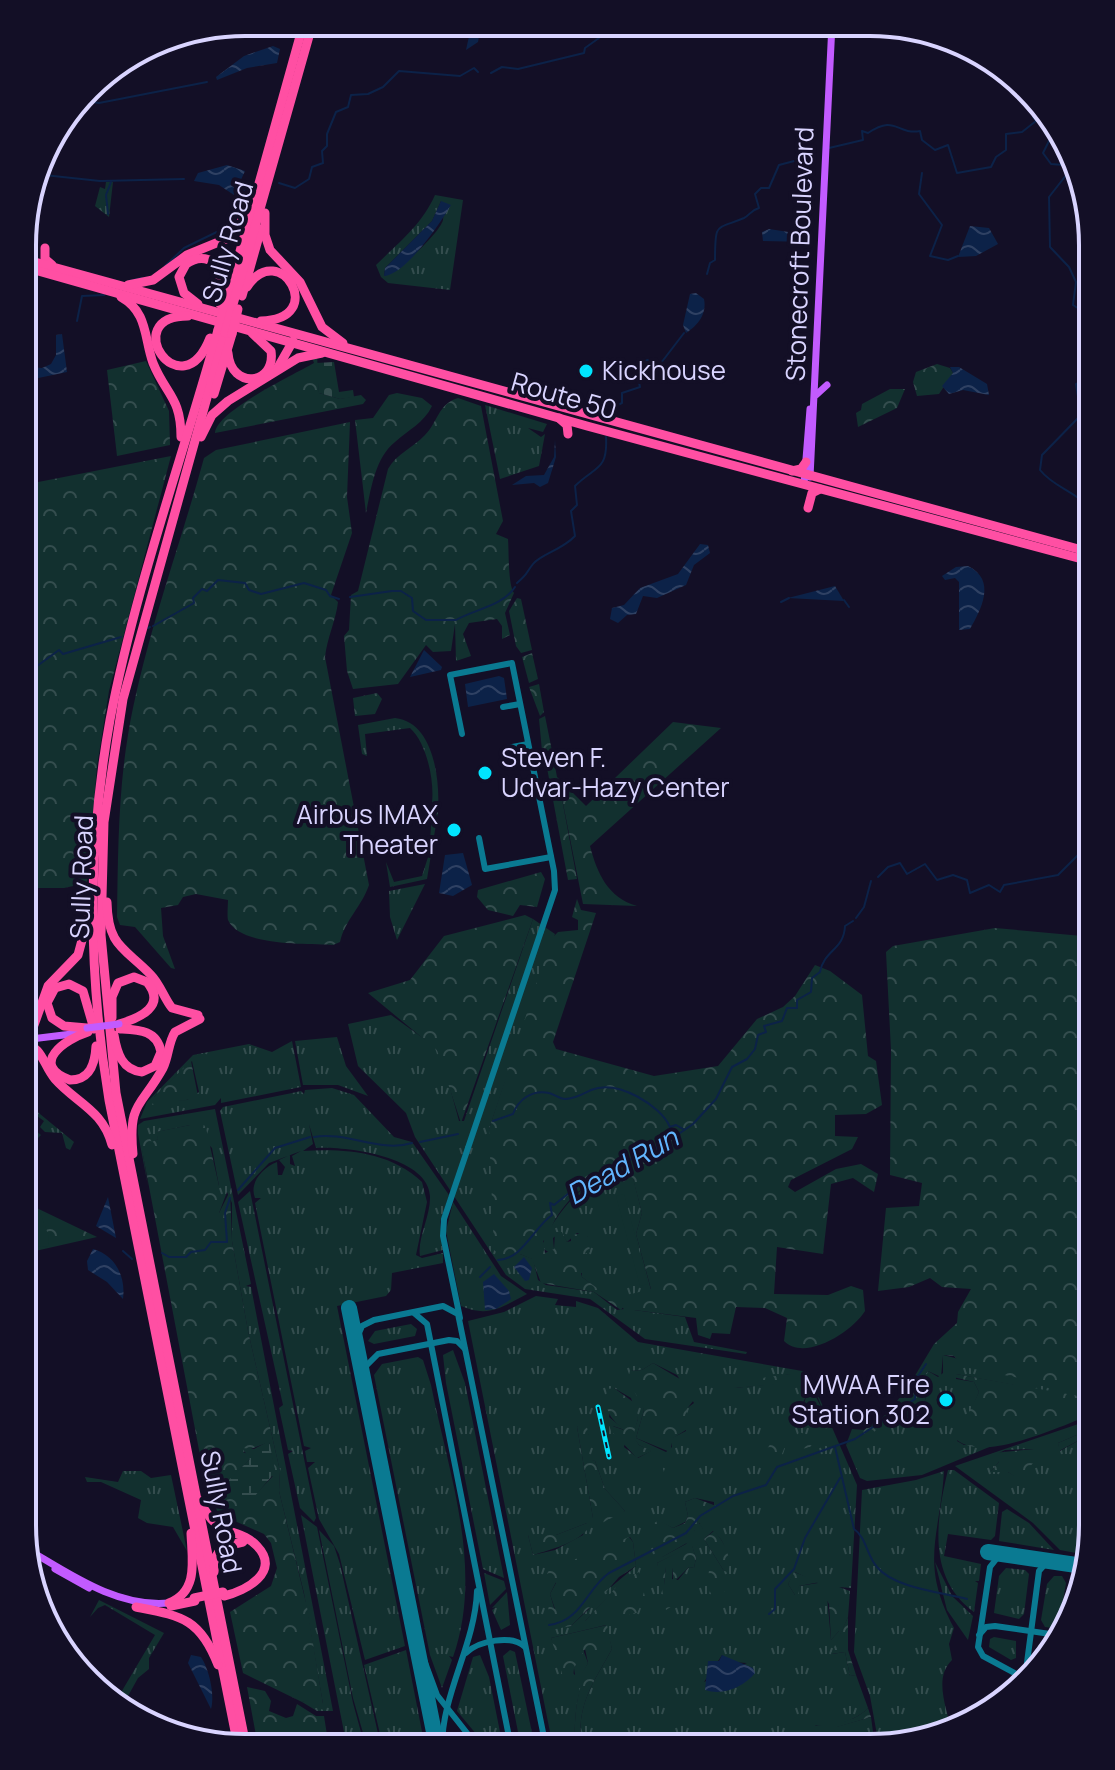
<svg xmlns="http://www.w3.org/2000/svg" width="1115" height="1770" viewBox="0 0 1115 1770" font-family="Manrope,sans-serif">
	<defs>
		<pattern id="grass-tufts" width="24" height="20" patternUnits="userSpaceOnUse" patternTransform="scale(2)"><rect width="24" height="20" fill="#12302f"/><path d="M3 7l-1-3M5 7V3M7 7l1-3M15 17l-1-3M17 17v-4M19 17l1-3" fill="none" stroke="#344d4e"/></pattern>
		<pattern id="forest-crowns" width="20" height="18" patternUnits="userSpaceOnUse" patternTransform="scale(2)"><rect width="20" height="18" fill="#12302f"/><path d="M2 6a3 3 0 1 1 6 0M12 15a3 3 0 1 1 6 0" fill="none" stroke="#344d4e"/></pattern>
		<pattern id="wetland-marsh" width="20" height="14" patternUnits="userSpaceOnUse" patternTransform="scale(2)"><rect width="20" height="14" fill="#12302f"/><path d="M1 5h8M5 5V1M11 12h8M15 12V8" fill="none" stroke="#344d4e"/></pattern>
		<pattern id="cemetery-stones" width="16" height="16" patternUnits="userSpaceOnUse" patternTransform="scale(2)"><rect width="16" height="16" fill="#12302f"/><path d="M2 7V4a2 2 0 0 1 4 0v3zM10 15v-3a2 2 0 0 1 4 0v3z" fill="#344d4e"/></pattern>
		<pattern id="water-waves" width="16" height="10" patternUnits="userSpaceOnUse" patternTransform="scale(2)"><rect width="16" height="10" fill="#0c2248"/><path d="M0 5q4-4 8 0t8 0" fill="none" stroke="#2f4163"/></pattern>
	</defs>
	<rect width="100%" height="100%" fill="#130f26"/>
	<g fill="url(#grass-tufts)" fill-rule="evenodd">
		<path d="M106,182H113L109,217L95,206L100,187L105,189Z"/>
		<path d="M435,195L463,200L450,290L388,283L381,277L376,265C399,242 421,226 435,195ZM441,201C442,207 444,214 443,220C440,233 397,273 384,276L385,268L432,221Z"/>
		<path d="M485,405L547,424L543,432L528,428L541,437L545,434L539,466L500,479Z"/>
		<path d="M395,718C433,722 440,778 438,809H431C436,787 428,744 410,728L365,734L367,756L362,754L358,725Z"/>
		<path d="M438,812L427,879L390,887L386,862L394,882L422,876L429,854L432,814Z"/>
		<path d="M425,884L397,940L390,917L389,891Z"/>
		<path d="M533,919L555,934L489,1129L520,1254L533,1259L538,1280L546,1285L594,1292L617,1310L624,1309L582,1277V1255L588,1237L577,1233L567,1242L561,1232L553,1238L554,1249L550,1253L542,1248C545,1229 581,1181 600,1180L611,1185L633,1178L642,1213L636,1234L651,1290L634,1310L685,1317L694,1342L747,1352L746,1354L645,1339L590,1299L525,1289L506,1275L415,1137L406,1113L358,1066L348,1024L391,1015L434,1046L441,1055L459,1121H464Z"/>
		<path d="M337,1037L346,1066L368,1096L338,1085H303L295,1041Z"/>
		<path d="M292,1041L301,1087L221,1103V1098L215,1105L140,1119L147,1102L193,1055L249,1044L272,1052ZM192,1061L199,1092L187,1100L158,1101L154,1097Z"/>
		<path d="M332,1088L354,1095L394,1137L412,1142L449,1195L440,1222L443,1250L420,1256C417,1239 431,1215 430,1196C428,1156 344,1146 316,1148L309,1124L313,1144L303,1151C341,1149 388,1150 422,1182L427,1202L416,1255L422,1258L443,1253V1263L392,1273L391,1290L386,1296L337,1306L405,1646L365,1660L339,1554L319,1519L308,1468L315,1462H307L305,1451L311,1448L304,1446L255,1203L261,1198H255C249,1183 262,1168 277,1162L278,1175H282L285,1167L279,1160L290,1155V1164L295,1166L292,1156L301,1151L269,1163L238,1195L220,1111L223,1107L292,1093L301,1091L304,1094L305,1090Z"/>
		<path d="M23,1100L74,1142L70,1150L66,1148L62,1133L45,1132L40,1127L44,1121L23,1106Z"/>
		<path d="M215,1109L251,1284L246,1286L251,1287L333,1711H317L302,1702L309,1699L323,1704L304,1593L279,1491L280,1471L248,1331L232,1241V1203L227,1192L219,1213V1186L212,1148L190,1125L157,1132L158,1139L152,1143L140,1135L148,1186L138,1134V1125L144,1121Z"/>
		<path d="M23,1121L41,1135L35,1141L37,1156L28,1152L26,1165L23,1163L27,1144L23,1141Z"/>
		<path d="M250,1191L316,1518L314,1522L300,1508L288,1454L293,1451L288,1450L279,1408L283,1405L238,1202Z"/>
		<path d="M453,1202L501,1276L527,1294C502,1307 489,1318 461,1306L446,1231Z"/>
		<path d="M536,1296L558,1299L555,1305L576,1307V1301L598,1308L638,1342L808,1372L857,1485L851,1588L839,1587L850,1591L848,1617L832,1654L845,1652L850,1676L856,1675L868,1708C857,1720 832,1728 816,1725L804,1735L826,1732L847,1739L836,1727L871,1717L875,1747H582C575,1706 594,1682 612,1649L606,1625L551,1638L562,1664L575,1675L574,1668L582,1647L588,1663L581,1676L585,1680C576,1690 573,1733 576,1747H553L468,1321L504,1312ZM653,1363L677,1375L694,1403L686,1409V1431L672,1438V1447L666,1452L636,1438L644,1410L630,1371L642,1370ZM789,1374L815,1391L830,1427L815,1416L805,1424L800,1409L807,1394L795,1382L734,1388ZM614,1388L631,1398L638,1419L632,1436L639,1445L651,1451L638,1458L624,1447L625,1442L613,1426L625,1430L609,1417ZM581,1425L589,1435V1460L595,1461L605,1489L625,1511L593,1518L577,1427ZM695,1498L714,1502V1515L699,1524L703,1529L695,1530L686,1544L662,1557L659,1521L673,1528L685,1522L688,1516L685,1502ZM587,1523L583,1535L555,1550L533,1555L528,1535H556ZM713,1531C726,1541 729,1556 724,1571L704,1539ZM630,1537L633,1542L636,1566L611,1587L594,1591L589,1609L571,1626L546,1621L555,1611L550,1594L556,1582L548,1574ZM692,1546L696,1558L694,1568L689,1567L678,1580L672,1579L673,1567L666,1566L664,1585L657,1563ZM795,1572L818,1583L799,1586L795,1595L788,1584ZM639,1573L641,1586L585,1621L622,1582ZM827,1596L839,1606V1631L831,1640ZM722,1655L733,1662L747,1663L704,1682Z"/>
		<path d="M411,1324L417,1329L415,1336L374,1344L368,1341L375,1331Z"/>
		<path d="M453,1350L465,1383L504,1578L483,1569L446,1383L443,1355Z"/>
		<path d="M943,1355L1085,1391L1093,1398V1407L1087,1399L956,1374V1379L974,1382L979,1392L957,1441L964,1445H994L922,1475L867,1481L860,1478L846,1445L882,1426L880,1420L887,1413L895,1420L924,1411L926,1392L918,1382L928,1371L938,1377L943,1373Z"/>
		<path d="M418,1357L423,1360L431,1385C449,1475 484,1569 453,1657L449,1656L452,1660L442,1688L430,1655L374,1375L382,1364Z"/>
		<path d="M1093,1419V1428L1058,1443L1060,1451L1085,1437L1093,1446L1092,1540L1087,1555L1060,1550L1033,1523L955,1466ZM1034,1449L1031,1463L1018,1478L1008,1472L991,1471L999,1462L995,1455L1005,1450Z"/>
		<path d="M948,1470H954L999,1503L995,1536L991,1540L948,1534L944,1556L981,1564L979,1581H975L978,1583L974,1612C927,1578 936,1520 948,1470Z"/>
		<path d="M123,1471H141L151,1478L171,1475L187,1551L173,1527L147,1523L138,1518L141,1500L101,1482H87L85,1477L118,1482Z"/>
		<path d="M944,1471C940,1538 919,1562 954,1628L949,1644L952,1660C933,1678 947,1709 952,1732L917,1739L913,1734C898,1736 892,1744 879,1746L870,1696L854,1652L862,1490L916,1480Z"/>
		<path d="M1007,1509L1029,1523L1054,1550L999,1541L1002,1512Z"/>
		<path d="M301,1515L317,1527L353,1703L365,1747H347Z"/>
		<path d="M319,1530L334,1546L340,1564L381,1747H367L353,1698Z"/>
		<path d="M935,1562L952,1596L973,1616L968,1640L947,1610Z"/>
		<path d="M1006,1568L1025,1570L1029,1574L1024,1614L1019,1619L994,1613L999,1576Z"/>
		<path d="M484,1573L504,1581L506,1589L490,1605Z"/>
		<path d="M1054,1576H1062L1066,1583L1059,1624L1053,1628L1045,1627L1041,1620L1047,1584Z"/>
		<path d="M507,1592L510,1625L501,1630L492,1610L496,1607L492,1608Z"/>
		<path d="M99,1600L164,1633L149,1658V1669L138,1678L123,1705L116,1701L155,1635L105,1605L98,1608L90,1617Z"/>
		<path d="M994,1637L1016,1641V1658L1011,1660L989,1647L990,1639Z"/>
		<path d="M1043,1642L1053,1644L1047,1661L1034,1671L1038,1645Z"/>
		<path d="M406,1650L425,1747H383L364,1665Z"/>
		<path d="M510,1650L515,1652L535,1747H521L503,1656Z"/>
		<path d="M480,1655L489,1677L503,1747H487L457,1711L473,1657Z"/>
	</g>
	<g fill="url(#forest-crowns)" fill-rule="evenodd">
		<path d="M317,355L319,393L340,399L361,395L366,400L363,404L215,433C217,411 293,375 314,363L313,360L306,359Z"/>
		<path d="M146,361L169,411L170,445L117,456L107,370Z"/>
		<path d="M937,364L950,368L953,373L939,394L917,396L913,382L916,372Z"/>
		<path d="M890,389H905L897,408L858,427L856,413L861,410L862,404Z"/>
		<path d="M397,393L422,398L432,406C424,423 408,430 395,442C375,458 371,489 366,513L355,420L373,418L389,395Z"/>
		<path d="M458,398L481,406L503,521L496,534L508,539C509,552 508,585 514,593L505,613L510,635L502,639V626L497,619L469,623L463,634L471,656L456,661L455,624L451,651L433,652L426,645L398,684L353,689L347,671L344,636L349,630L351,595L358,591L388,469C397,453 413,448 425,435C438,422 438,404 458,398Z"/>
		<path d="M350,422L347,497L352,533L331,595L338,602C336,620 327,638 325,657L369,885C362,906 345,920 340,942L333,945C309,943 240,947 228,920C227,915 228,905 228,900L196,894L183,897L178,905L161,908L163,936L175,969L171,968L135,927L120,925L117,917C118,857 118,795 128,735C144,641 179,550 204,458L216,450Z"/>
		<path d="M171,456L109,691L97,766L87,883L64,888H23V485Z"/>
		<path d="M517,598L521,599L532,650L521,653L516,646L509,611Z"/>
		<path d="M532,653L538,679L529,683L522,657Z"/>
		<path d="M539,684L544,712L540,716L529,687Z"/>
		<path d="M377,693L382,699L375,714L355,716L353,698Z"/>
		<path d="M545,716L552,751H542L539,719Z"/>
		<path d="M673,722L721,728L590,846C597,873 608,898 637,906L583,904L558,778L577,879L568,880L545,757L553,756L557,777L586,806Z"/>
		<path d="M541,872L545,879L537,907L520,905L513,916L488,910L477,897L478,890Z"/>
		<path d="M577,899L581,910L596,913L553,1042L556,1049L654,1076L718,1066L757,1019L783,1007L795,996L815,965L830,971L862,995L868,1056L876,1061L882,1105L866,1114L835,1115V1136L858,1137L852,1149L791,1180L788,1187L795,1192L836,1169L861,1164L878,1174L874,1192L853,1178L831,1184L823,1254L777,1247L774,1294L828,1295L851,1286L863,1290L865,1311C852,1332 805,1362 784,1341L787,1318L765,1308L736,1307L730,1334L712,1333L710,1339L698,1335L696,1318L634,1310L631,1294L651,1289L636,1234L642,1213L633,1179L610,1185L600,1180C582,1181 548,1220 550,1237L543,1241L545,1253L554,1249L555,1232H562L567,1242L571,1241V1235L584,1233L588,1237L590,1252L582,1255L587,1274L581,1273L582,1277L623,1307L621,1310L594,1292L541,1283L532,1259L520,1254L504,1259L494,1250L489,1129L551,939L558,932L578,930V920L572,917Z"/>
		<path d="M525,915L533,919L461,1123L437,1050L368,993L410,980L444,936Z"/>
		<path d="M995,928L1093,937V1398L1085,1391L964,1367L954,1356L943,1355L941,1377L928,1371L918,1382L926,1392L923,1415L900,1416L895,1420L887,1413L907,1389L934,1344L957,1323L958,1312L971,1289L942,1287L930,1278L909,1287L878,1291L886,1208L919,1206L922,1183L890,1175V1172L891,1050L886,952L893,946Z"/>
		<path d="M191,1061L198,1096C183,1104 164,1099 152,1105L154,1097Z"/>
		<path d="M190,1125H204L206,1128L219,1186V1213L230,1191L232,1241L248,1331L280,1471L279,1491L307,1607L324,1710L310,1706L309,1700L302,1702L243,1673L230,1612L271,1586L277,1568L271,1543L264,1534L219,1514L207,1492L139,1134H147L152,1142L158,1139L156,1132ZM269,1442L276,1478L273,1476L254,1496L249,1495L238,1481L227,1483L250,1459V1455L243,1452Z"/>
		<path d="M22,1201L97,1237L22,1254Z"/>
		<path d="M653,1363L695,1388L697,1396L686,1410L694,1425L673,1438L670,1452L636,1438L644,1410L628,1379L630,1371L642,1370Z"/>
		<path d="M789,1374L806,1377L831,1427L824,1429L816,1417L807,1428L805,1419L800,1416L807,1394L795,1383L786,1390L784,1384L733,1388L748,1380Z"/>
		<path d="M956,1374L1084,1397L1093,1407V1414C1063,1425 984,1463 957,1440V1436L979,1392L974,1382L953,1377Z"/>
		<path d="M614,1388L636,1404L638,1419L633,1436L639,1445L652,1451L637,1458L611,1431L609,1425L624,1430C608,1416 605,1411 607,1389Z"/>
		<path d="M585,1420L589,1435V1459L595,1461L605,1489L625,1511L598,1525L593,1518L577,1427Z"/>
		<path d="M876,1420L883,1423L872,1434L846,1445L852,1429L864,1430Z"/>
		<path d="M1093,1428V1446L1085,1437L1059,1451L1058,1443Z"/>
		<path d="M799,1432L811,1436L815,1441L810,1447L790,1452Z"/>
		<path d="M789,1436L782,1454L770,1456L767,1449L773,1440Z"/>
		<path d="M1034,1449L1038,1458L1018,1479L1008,1472H990L999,1462L990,1455L994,1453Z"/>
		<path d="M666,1454L667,1458L661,1461L666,1480L659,1484L638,1465L644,1458Z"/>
		<path d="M695,1498L719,1507L714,1515L717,1522L709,1526L699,1523L704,1530H695L692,1540L659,1559L650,1539L651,1525L659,1520L673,1528L685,1523L688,1516L685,1502Z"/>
		<path d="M587,1523L589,1528C575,1544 552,1549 533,1555L528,1535H556Z"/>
		<path d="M714,1531C723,1539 733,1559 728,1572L724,1571L704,1539Z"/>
		<path d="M629,1537L633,1542L636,1566L619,1577L606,1592L594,1591L595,1602L571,1626L551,1630L546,1621L549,1605L555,1609L550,1594L556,1583L547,1574L549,1570Z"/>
		<path d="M692,1545L696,1558L694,1568L689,1567L673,1583V1568L666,1567L664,1585L672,1606L666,1610L657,1563Z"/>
		<path d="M711,1562L725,1583V1591L714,1598C705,1588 708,1574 711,1562Z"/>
		<path d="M639,1572L645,1597L637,1613L585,1621L622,1581Z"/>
		<path d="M794,1572L820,1582L799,1586L798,1596L795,1595L788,1584Z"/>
		<path d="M834,1591L839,1606V1631L831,1640L829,1604L825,1597Z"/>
		<path d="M848,1617V1650L856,1675L850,1676L845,1652L831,1654Z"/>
		<path d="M607,1625L612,1649C594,1682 575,1706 582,1747H576C573,1733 576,1690 584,1680L580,1676L588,1663L585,1649L574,1668L573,1680H564L551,1638Z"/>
		<path d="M247,1687L265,1691L271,1701L269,1711L286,1718L293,1716L297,1704L316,1716H324L327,1735L324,1746H258Z"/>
		<path d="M868,1708L871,1717L837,1727L854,1738L846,1739L826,1732L803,1735L801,1727C823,1724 851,1726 868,1708Z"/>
	</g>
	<path fill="url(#wetland-marsh)" d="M269,1441L277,1479L272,1476L254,1497L249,1495L237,1501L228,1497L226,1490L239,1483H226L250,1459L242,1448L254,1449Z"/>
	<path fill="url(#cemetery-stones)" d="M334,362L339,392L353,390L354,397L340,399L319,393L316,363Z"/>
	<g fill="#12302f">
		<path d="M624,1194L648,1284L640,1286L616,1196Z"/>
		<path d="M35,1210L40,1212L49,1237L48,1246L22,1248V1215Z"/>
	</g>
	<g fill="url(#water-waves)">
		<path d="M472,23H481L478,42L466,50Z"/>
		<path d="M273,46L280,49L277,63L247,68L217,80L216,77L244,56Z"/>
		<path d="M227,165L245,171L234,195L219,185L194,181L198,173Z"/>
		<path d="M441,201L451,205C440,224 405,275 384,276L385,268L432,221Z"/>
		<path d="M970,226L989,228L998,244L976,256L958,257Z"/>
		<path d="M769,229L808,235L811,242L763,241L762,232Z"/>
		<path d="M696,293L704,299C707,314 698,325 686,333L683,325L690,294Z"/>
		<path d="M62,334L67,372L24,381V367L42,368L51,364L56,355V335Z"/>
		<path d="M950,367H959L987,384L989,395L963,390L949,394L942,386L953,373Z"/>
		<path d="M555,440L556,457L548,483L540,487L534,483L512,485L526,476L544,475L554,457Z"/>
		<path d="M700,544L708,545L710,553L694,565L686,585L657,598L643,596L636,614L627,615L618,623L610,619L612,608L624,605L640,588L678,574Z"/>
		<path d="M968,566C997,580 981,610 970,629L959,630V582L955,578L945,580L942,576L956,567Z"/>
		<path d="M835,586L844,601L788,598Z"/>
		<path d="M424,650L442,667L441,670L410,677Z"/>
		<path d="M499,676L504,678L507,699L468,707L465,684Z"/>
		<path d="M463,853L472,885L453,896L439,893L445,855Z"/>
		<path d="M24,912L30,916L38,960L23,970Z"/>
		<path d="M108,1197L116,1238L96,1226Z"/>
		<path d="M93,1249C115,1255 126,1276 123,1299L107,1282L88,1270L87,1261Z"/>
		<path d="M524,1257L532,1268L529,1280L525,1281L514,1267Z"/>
		<path d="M494,1274L509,1291L511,1299L496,1309L485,1310L483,1282Z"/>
		<path d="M191,1655L201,1657C209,1669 215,1695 211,1709L188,1663Z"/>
		<path d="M722,1655L753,1668L755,1673C744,1687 723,1696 705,1690L708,1661H719Z"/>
	</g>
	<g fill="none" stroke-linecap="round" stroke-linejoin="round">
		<g stroke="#0c2248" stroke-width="2">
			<path d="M491,73L502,67L518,69L584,53L585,48L620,23"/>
			<path d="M80,100L99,103L207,82"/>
			<path d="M1054,131L1043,153L1051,164L1063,165L1067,174L1049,197L1050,247L1069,267L1076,282L1073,305L1093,318"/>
			<path d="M829,148L863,140L862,131L868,133C896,114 896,135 920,131L922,140L935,150L948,145L957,173L991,167L996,157L1006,150V134L1022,132L1036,121L1033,117H1044"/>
			<path d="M922,173L919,194L942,225L930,256L948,260L958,256"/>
			<path d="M44,175L100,181L184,179"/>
			<path d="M279,183L295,188L309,179L312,167L323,163L322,151L327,146V134L336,112L348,107L351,95L368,94L383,87L399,71L460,76L474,68L478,72"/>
			<path d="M108,214L106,195L111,182"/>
			<path d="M165,266L184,248L231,225L246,185"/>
			<path d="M707,274L710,263L715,260C715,221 716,230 744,218C750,215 751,210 759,208L755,194L761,188H769L779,165L798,160"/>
			<path d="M129,281L142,278"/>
			<path d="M77,321L82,296L104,295"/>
			<path d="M613,415V407L622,403V393L640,387L638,378L644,361L648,360L651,365L661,363L684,333"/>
			<path d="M1093,515C1080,491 1056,490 1040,470L1042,455L1081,415L1076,384L1093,374"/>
			<path d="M517,583C529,573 525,574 533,564C541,554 562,550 575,536L571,511L577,505L575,486C595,466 608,471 606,437"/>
			<path d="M350,597L392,591H401L412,598L413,611L426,620H456C475,609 503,606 515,587"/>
			<path d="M844,600L849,607"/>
			<path d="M781,602L789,598"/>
			<path d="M153,626L194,603L193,598L202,589L207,591L218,580L245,583L249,590L261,594L304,583L326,590L330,596L339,599"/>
			<path d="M148,628L150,627"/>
			<path d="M23,666L30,663L37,666L59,650L63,654L121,637"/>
			<path d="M878,877L888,867L900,863L907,874L925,864L937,880L953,875L967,880L970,893L989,885L1000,892L1004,885L1058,875L1085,848L1093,849"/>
			<path d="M856,918L864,907L871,881"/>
			<path d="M493,1121L513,1114C518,1100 532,1089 549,1093C554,1094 560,1099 565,1099C574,1099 583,1094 591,1090C618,1079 661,1106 670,1127L676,1125L683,1129"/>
			<path d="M314,1137C346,1131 380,1153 412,1143"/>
			<path d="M420,1142L458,1134"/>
			<path d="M238,1190L275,1148L310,1137"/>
			<path d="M123,1251L132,1259"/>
			<path d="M162,1253L169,1257H186L191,1252L205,1250L211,1242H227L225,1213L230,1198"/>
			<path d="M498,1260C522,1260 535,1226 552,1215L550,1203L554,1205L584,1181L664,1144L693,1124L716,1099L732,1067L747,1059L755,1049L758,1035L766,1032L764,1026L782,1021L787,1008H797V1000L811,992L812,978L820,972C824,950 844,950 845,926L853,921"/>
			<path d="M480,1277L490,1267"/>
			<path d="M835,1447L854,1529C866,1537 867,1556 877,1567C894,1588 941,1592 967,1599"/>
			<path d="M769,1614L775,1609V1589L794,1569L805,1538L840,1478"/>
			<path d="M549,1625C582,1621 586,1589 609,1573L686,1533L700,1516L733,1496L766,1485L777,1467L855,1439L915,1399L916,1379L926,1364"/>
		</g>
		<g stroke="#0a7a92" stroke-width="6">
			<path d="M503,707L520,704"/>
			<path d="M507,748L528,744"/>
			<path d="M479,838L485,869L551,857"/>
			<path d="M414,1313L427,1324L511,1747"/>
			<path d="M460,1318L443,1236L444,1219L555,890L554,871L512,663L450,675L462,734"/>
			<path d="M356,1340L362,1326L374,1320L443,1306L458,1314L546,1747"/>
			<path d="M364,1381L365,1367L378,1354L449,1340L457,1341L465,1349"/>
			<path d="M1001,1553L990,1567L978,1647L983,1656L1024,1678"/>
			<path d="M1071,1599L1075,1575L1082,1568"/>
			<path d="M979,1635L986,1627L995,1626L1057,1635"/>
			<path d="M416,1638L437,1695L478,1747"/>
			<path d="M466,1653C478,1641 512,1634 525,1647"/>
			<path d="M1025,1678L1039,1571L1046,1563L1059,1562"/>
			<path d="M442,1747C442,1693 475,1645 477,1591"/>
		</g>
		<g stroke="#0a7a92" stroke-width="16">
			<path d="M349,1308L437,1747"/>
			<path d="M988,1552L1083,1566"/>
		</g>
		<g stroke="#c25bff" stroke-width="7">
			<path d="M816,395L827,385"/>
			<path d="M810,477L832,24"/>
			<path d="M804,484L810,409"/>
			<path d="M23,1040L80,1033"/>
			<path d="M27,1549C70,1574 117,1608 169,1603"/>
			<path d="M55,1569L89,1588"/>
		</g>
		<g stroke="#ff4fa3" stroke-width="9">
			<path d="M265,213V235L270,250L300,282L322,327L343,343"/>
			<path d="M45,248V259L52,265"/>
			<path d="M24,259L1093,553"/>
			<path d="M24,267L587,426L1093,562"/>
			<path d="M24,268L31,274L30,282"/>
			<path d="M128,285L153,280L187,255L226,239L240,224L248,207"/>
			<path d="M247,287C280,237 329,320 261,321"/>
			<path d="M242,296L261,229"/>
			<path d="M121,297C148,312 144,338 153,363C166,395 181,397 181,437"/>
			<path d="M198,304L184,293L179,277L186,264C199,255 212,257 220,270V304"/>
			<path d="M225,305L304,22"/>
			<path d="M232,308L313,22"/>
			<path d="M188,316C117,316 181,412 210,338"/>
			<path d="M218,330C182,460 135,588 110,720C87,846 88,974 109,1100L238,1746"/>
			<path d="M225,333L123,699L104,822L101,935L116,1093L246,1746"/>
			<path d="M228,353C231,390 276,385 271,351L252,333"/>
			<path d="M277,369L293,341"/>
			<path d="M214,394L232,334"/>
			<path d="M559,418L567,425L568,434"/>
			<path d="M201,437L212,415L228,401L298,358L322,353"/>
			<path d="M792,471L801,469L806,462"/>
			<path d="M808,508L812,493L820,489"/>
			<path d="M107,902C108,947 124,947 151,975C160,984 164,998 172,1008L198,1015"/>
			<path d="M112,1018V997L118,983L134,977L147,982C167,1006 140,1018 119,1024"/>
			<path d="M87,1028L64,1026L52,1018L47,1003L55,988L69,984L83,991L94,1029"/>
			<path d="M88,1032C66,1039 28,1064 70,1080C90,1080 95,1064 96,1046"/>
			<path d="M23,1034L34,1025L48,986L78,955L88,918"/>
			<path d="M114,1035C117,1053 122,1070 142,1072L155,1066L161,1052C157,1030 139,1030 120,1029"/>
			<path d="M23,1043C43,1047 43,1065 55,1079C76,1103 103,1110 112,1145"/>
			<path d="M133,1154C128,1101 141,1108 163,1068C169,1056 168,1043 175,1032L200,1019"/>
			<path d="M200,1501C219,1541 237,1525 257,1546C282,1572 245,1591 224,1596"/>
			<path d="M214,1572L215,1558L222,1547L243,1542"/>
			<path d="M169,1603C199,1591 192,1560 191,1533"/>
			<path d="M171,1606L195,1601"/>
			<path d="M136,1607C181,1616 200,1618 218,1665"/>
		</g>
		<g stroke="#00e5ff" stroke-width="5">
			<path id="rail" d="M598,1407L609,1457"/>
		</g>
		<use href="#rail" stroke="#130f26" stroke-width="2" stroke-dasharray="6" stroke-linecap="butt"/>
		<path stroke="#c25bff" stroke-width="7" d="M87,1028L119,1024"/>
		<g stroke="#ff4fa3" stroke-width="9">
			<path d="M218,330L225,305"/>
			<path d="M225,333L232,308"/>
			<path d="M232,334L238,309"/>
			<path d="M194,1598L223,1592"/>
		</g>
	</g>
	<g fill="#00e5ff" stroke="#130f26" stroke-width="3">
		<circle cx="586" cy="371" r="8"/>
		<circle cx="485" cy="773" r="8"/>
		<circle cx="454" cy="830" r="8"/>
		<circle cx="946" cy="1400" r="8"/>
	</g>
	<g text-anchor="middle" stroke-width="8" stroke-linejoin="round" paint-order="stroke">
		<g font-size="26" fill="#d9d4ff" stroke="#130f26">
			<text transform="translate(228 242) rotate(-74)" y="9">Sully Road</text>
			<text transform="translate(800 254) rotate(-88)" y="9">Stonecroft Boulevard</text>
			<text transform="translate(564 396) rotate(16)" y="9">Route 50</text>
			<text transform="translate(82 877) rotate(-88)" y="9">Sully Road</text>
			<text transform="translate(221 1512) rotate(79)" y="9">Sully Road</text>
		</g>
		<g font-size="26" fill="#d9d4ff" stroke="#130f26" text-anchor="start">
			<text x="602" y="380">Kickhouse</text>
			<text x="501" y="767">Steven F.<tspan x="501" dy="30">Udvar-Hazy Center</tspan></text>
			<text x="438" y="824" text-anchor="end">Airbus IMAX<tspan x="438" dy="30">Theater</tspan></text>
			<text x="930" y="1394" text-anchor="end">MWAA Fire<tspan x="930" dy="30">Station 302</tspan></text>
		</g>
		<g font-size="28" font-style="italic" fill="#62b6ff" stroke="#130f26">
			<text transform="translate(622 1166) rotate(-30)" y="10">Dead Run</text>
		</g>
	</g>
	<path d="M0 0H1115V1770H0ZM245 36H870A209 209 0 0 1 1079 245V1525A209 209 0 0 1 870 1734H245A209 209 0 0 1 36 1525V245A209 209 0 0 1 245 36Z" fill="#130f26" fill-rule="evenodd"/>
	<path fill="none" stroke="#d9d4ff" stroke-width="4" d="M245 36H870A209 209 0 0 1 1079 245V1525A209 209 0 0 1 870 1734H245A209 209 0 0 1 36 1525V245A209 209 0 0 1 245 36Z"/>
</svg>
